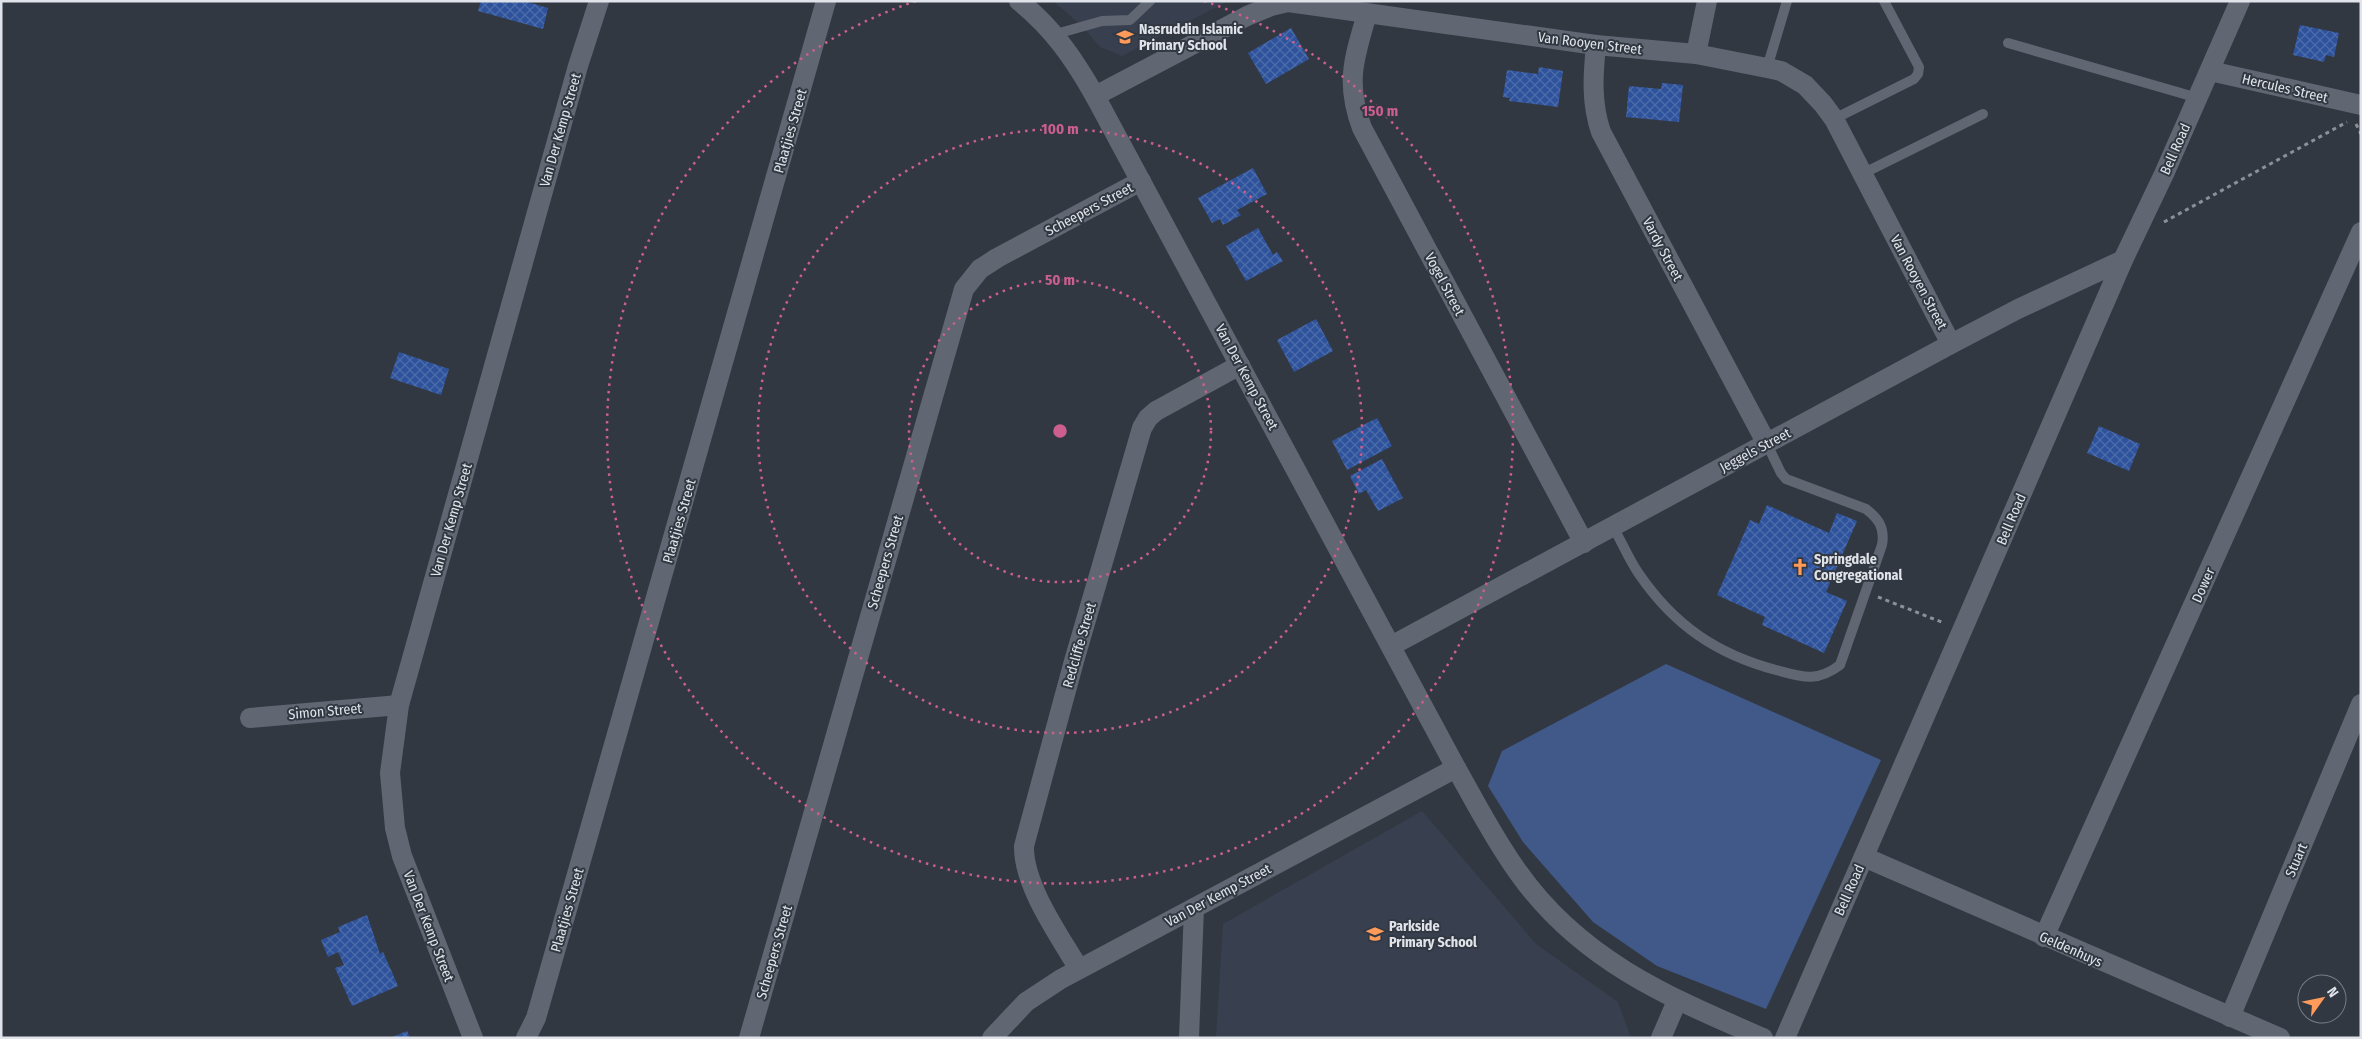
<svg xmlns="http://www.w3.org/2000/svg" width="2362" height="1039" viewBox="0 0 2362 1039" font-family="'Fira Sans Condensed',sans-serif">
	<defs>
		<pattern id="building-cross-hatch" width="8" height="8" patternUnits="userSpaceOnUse" patternTransform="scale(1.25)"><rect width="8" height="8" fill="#2e539c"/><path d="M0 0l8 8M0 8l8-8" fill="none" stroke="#4c6caa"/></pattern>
	</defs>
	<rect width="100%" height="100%" fill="#323842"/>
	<g fill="#384050">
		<path d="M1053,1H1228L1122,56L1100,47L1083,27Z"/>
		<path d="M1422,811L1536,944L1618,1002L1631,1038H1216L1223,924Z"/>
	</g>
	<path fill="#405989" d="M1666,664L1881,760L1766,1009L1657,966L1593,922L1523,842L1488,786L1502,751Z"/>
	<g fill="url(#building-cross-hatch)">
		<path d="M481,1H524L548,8L543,29L478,11Z"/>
		<path d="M2300,25L2339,33L2334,57L2326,55L2324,62L2293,55Z"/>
		<path d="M1291,28L1309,59L1266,84L1248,53Z"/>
		<path d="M1539,67L1563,71L1558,107L1509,101L1510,98L1503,97L1507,70L1538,74Z"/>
		<path d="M1662,83L1683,85L1679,122L1626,117L1629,86L1661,89Z"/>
		<path d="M1253,168L1267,194L1237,210L1241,215L1223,225L1220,219L1212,223L1198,198Z"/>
		<path d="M1258,228L1273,255L1277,252L1283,261L1246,281L1226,246Z"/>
		<path d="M1316,319L1333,351L1294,372L1277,340Z"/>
		<path d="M399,352L449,369L441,395L390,378Z"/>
		<path d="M1377,418L1392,446L1347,470L1332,441Z"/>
		<path d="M2099,426L2140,444L2129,471L2087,453Z"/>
		<path d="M1382,459L1403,498L1378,511L1366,490L1359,494L1350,476Z"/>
		<path d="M1767,505L1829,533L1837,513L1857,521L1826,592L1847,601L1824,653L1762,625L1765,617L1717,595L1750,520L1759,524Z"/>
		<path d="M367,915L380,954L383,952L398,986L352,1006L335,968L344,965L338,952L328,957L321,940L340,932L338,927Z"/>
		<path d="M407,1031L410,1038H390Z"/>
	</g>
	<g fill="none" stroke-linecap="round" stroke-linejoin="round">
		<g stroke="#8c9198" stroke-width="3" stroke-dasharray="4 4" stroke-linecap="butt">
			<path d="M2356,124L2361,134"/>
			<path d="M2164,222L2347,122"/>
			<path d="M1878,597L1944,623"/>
		</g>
		<g stroke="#606672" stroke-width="10">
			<path d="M1056,34L1102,21L1130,20L1150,1"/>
			<path d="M2008,43L2198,98"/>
			<path d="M1767,68L1787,1"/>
			<path d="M1834,119L1914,79L1918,74L1919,67L1884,1"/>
			<path d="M1862,174L1983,114"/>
			<path d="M1613,527C1622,542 1629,560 1639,574C1674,625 1716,654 1776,670C1802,677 1816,683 1840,665L1882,545C1885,528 1879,519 1866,509L1786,479L1781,473L1767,444"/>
		</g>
		<g stroke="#606672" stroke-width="20">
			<path d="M1019,1C1053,28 1074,59 1095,96L1456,768C1476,803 1494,839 1518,872C1580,960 1668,997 1763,1038"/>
			<path d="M1367,14C1354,58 1345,83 1362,128L1584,543"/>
			<path d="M1596,45C1593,75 1591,103 1601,132L1767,444"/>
			<path d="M1696,54L1707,1"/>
			<path d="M2210,71L2361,105"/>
			<path d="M1095,96L1247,16L1271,6L1288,2L1596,45L1696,54L1767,68L1781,71L1805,85L1823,104L1834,119L1951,344"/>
			<path d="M1391,646L1951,344L2018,309L2123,260"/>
			<path d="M250,718L399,705"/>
			<path d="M1864,857L2280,1038"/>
			<path d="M2044,937L2361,232"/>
			<path d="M1079,969C1059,935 1023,885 1024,846L1074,661L1142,428L1148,418L1156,411L1240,365"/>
			<path d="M2230,1017L2361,704"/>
			<path d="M473,1038L402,856L395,828L390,773L399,705L578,66L599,1"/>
			<path d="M526,1038L536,1018L826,1"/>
			<path d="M749,1038L964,289L980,269L997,258L1141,181"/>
			<path d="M992,1038L1026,1002L1061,979L1456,768"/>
			<path d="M1189,1038L1194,908"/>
			<path d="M1661,1038L1677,1001"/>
			<path d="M1785,1038L2123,260L2164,174L2240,1"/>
		</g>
	</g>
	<g fill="none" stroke="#cc5f8d" stroke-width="2.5" stroke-dasharray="2.5 5">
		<circle cx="1060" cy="431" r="151"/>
		<circle cx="1060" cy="431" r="302"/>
		<path d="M1204 1A453 453 0 1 1 916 1"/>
	</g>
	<defs>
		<g id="school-bare" transform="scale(1.35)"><path d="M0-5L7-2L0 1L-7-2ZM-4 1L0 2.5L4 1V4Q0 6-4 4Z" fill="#ff9b5a" stroke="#323842" stroke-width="2.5" paint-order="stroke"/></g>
		<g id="church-bare" transform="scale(1.35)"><path d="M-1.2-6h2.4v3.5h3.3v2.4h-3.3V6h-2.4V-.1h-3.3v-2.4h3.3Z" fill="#ff9b5a" stroke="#323842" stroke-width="2.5" paint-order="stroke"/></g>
	</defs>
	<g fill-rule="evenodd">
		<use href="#school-bare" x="1125" y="37"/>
		<use href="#church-bare" x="1800" y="567"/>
		<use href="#school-bare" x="1375" y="934"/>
	</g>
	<g text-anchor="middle" stroke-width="4" stroke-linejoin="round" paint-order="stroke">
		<g font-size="14" font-weight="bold" fill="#e0e4ea" stroke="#323842" text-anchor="start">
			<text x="1139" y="34">Nasruddin Islamic<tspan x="1139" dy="16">Primary School</tspan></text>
			<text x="1814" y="564">Springdale<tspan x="1814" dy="16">Congregational</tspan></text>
			<text x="1389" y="931">Parkside<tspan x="1389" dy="16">Primary School</tspan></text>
		</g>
		<g font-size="14" fill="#e0e4ea" stroke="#323842">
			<text transform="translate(1590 43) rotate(7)" y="5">Van Rooyen Street</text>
			<text transform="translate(2285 88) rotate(13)" y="5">Hercules Street</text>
			<text transform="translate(560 130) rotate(-74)" y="5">Van Der Kemp Street</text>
			<text transform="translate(790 131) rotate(-74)" y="5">Plaatjies Street</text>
			<text transform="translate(2175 149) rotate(-66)" y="5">Bell Road</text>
			<text transform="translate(1089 209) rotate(-28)" y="5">Scheepers Street</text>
			<text transform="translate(1663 249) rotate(62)" y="5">Vardy Street</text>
			<text transform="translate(1919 282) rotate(62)" y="5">Van Rooyen Street</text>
			<text transform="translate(1445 284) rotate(62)" y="5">Vogel Street</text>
			<text transform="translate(1247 377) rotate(62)" y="5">Van Der Kemp Street</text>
			<text transform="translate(1755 450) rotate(-28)" y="5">Jeggels Street</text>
			<text transform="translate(2011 519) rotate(-67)" y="5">Bell Road</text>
			<text transform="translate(451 520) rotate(-74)" y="5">Van Der Kemp Street</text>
			<text transform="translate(679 521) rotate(-74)" y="5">Plaatjies Street</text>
			<text transform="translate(885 562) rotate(-74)" y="5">Scheepers Street</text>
			<text transform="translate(2203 585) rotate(-66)" y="5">Dower</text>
			<text transform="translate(1079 645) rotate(-74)" y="5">Redcliffe Street</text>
			<text transform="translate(325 711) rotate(-5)" y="5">Simon Street</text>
			<text transform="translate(2296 860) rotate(-67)" y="5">Stuart</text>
			<text transform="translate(1849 890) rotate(-66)" y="5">Bell Road</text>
			<text transform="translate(1218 895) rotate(-28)" y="5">Van Der Kemp Street</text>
			<text transform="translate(567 910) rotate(-74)" y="5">Plaatjies Street</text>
			<text transform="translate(429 926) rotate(69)" y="5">Van Der Kemp Street</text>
			<text transform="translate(2071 949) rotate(24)" y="5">Geldenhuys</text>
			<text transform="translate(774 952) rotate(-74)" y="5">Scheepers Street</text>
		</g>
	</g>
	<circle cx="1060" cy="431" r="8" fill="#cc5f8d" stroke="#323842" stroke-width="2.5"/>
	<g font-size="15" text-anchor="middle" font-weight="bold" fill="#cc5f8d" stroke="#323842" stroke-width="4" stroke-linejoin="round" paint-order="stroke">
		<text x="1380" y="116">150 m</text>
		<text x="1060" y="134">100 m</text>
		<text x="1060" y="285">50 m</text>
	</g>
	<rect width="2362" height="1039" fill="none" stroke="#e0e4ea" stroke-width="5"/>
	<g transform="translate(2322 999) rotate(57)"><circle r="24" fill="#323842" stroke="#787d85"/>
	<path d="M0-4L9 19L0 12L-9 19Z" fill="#ff9b5a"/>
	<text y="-8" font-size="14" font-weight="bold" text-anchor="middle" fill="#e0e4ea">N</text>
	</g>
</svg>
